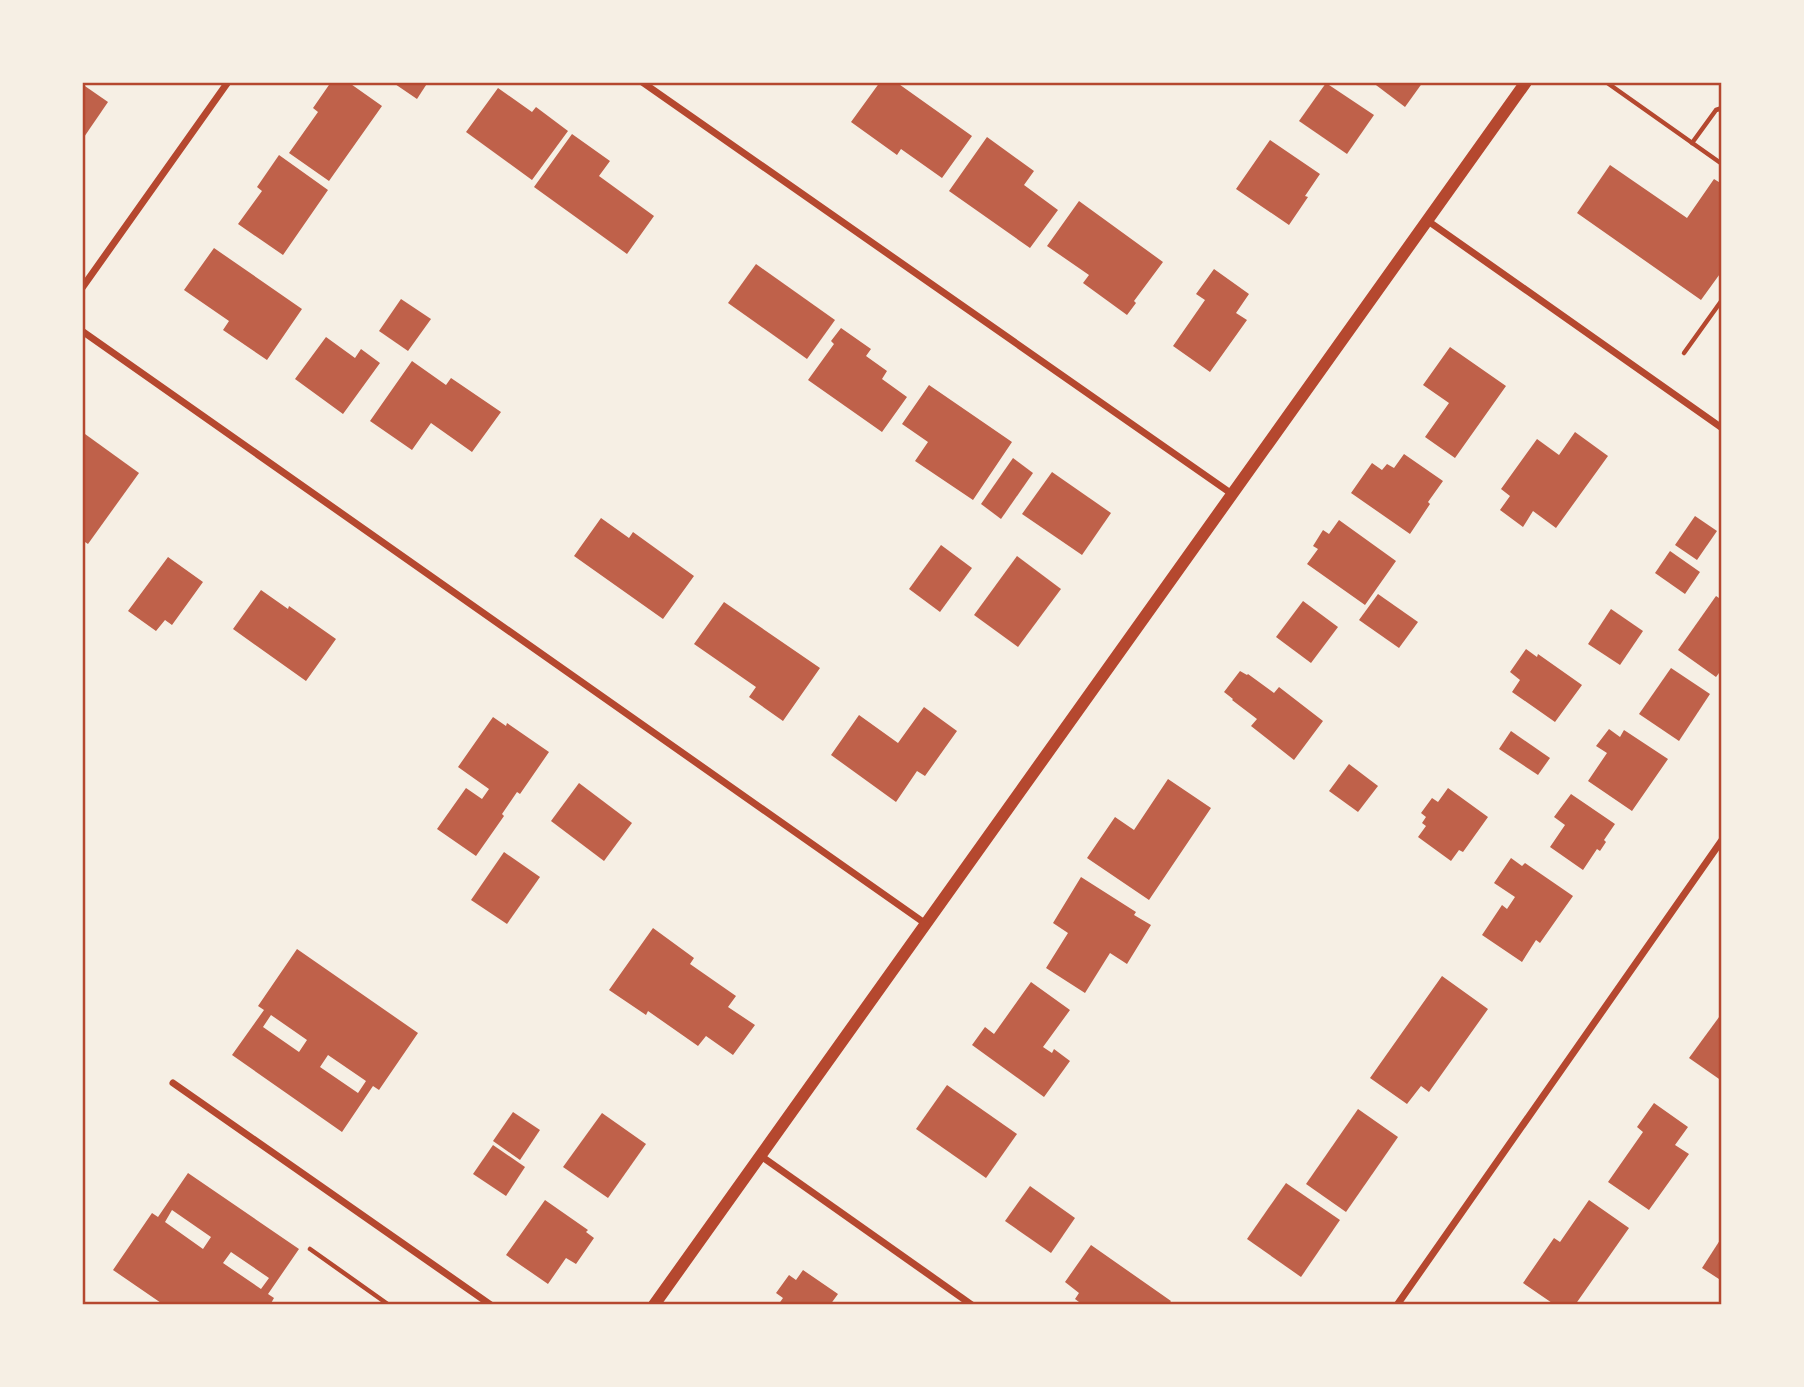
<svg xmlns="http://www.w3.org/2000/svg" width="1804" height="1387" viewBox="0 0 1804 1387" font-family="'DM Sans',sans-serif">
	<rect width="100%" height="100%" fill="#f6efe4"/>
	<g fill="#bf614a" fill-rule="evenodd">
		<path d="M331,82H348L382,106L329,181L289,153L318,112L313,108Z"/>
		<path d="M392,82H428L417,99Z"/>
		<path d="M880,82H896L972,136L942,178L901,149L897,155L851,122Z"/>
		<path d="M1372,82H1423L1405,107Z"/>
		<path d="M1326,83L1374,115L1347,154L1299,121Z"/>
		<path d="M82,84L108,102L82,140Z"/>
		<path d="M498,88L532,112L536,107L568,131L532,180L466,132Z"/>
		<path d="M572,134L610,161L599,176L654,216L627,254L534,187Z"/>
		<path d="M987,137L1034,171L1024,185L1058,210L1030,248L949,191Z"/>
		<path d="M1270,140L1320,174L1305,196L1308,197L1289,225L1236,189Z"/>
		<path d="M279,155L328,190L283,255L238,224L262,191L257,187Z"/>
		<path d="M1610,165L1687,218L1714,179L1722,184V271L1701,300L1577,213Z"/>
		<path d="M1079,201L1163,262L1134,301L1136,303L1127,315L1083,283L1089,275L1047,246Z"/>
		<path d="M214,248L302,309L267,360L223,330L229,321L184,290Z"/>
		<path d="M756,264L835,320L807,359L728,303Z"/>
		<path d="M1214,269L1249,294L1236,313L1247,320L1210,372L1173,346L1205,300L1196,294Z"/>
		<path d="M401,299L431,319L408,351L379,331Z"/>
		<path d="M841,328L871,349L866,356L887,371L882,379L907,397L882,432L808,380L834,344L831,341Z"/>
		<path d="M326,337L355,358L361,349L380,363L343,414L295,379Z"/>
		<path d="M1450,347L1506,386L1455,458L1425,437L1449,403L1423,385Z"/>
		<path d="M412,361L446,385L451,378L501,412L472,452L431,423L412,450L370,421Z"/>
		<path d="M929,385L1012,442L973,500L915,461L928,442L902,424Z"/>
		<path d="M1575,432L1608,456L1556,528L1533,511L1523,527L1500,510L1510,496L1501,489L1537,439L1559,455Z"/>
		<path d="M85,434L139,473L88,544L82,540V437Z"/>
		<path d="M1404,454L1443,481L1428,502L1430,504L1410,534L1351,493L1372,463L1382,470L1387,464L1394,468Z"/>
		<path d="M1013,458L1033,473L1001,519L981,504Z"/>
		<path d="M1052,472L1111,513L1082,555L1022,514Z"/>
		<path d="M1695,516L1717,531L1697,560L1675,545Z"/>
		<path d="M601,518L629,538L633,532L694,576L663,619L574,556Z"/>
		<path d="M1339,520L1396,561L1365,605L1307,564L1318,549L1313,546L1323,530L1329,534Z"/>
		<path d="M941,545L972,568L940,612L909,589Z"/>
		<path d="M1670,551L1700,572L1685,594L1655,573Z"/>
		<path d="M1017,556L1061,589L1018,647L974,615Z"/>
		<path d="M168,557L203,582L172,625L165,620L156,631L128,611Z"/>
		<path d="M261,590L288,609L289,606L336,639L306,681L233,629Z"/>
		<path d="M1378,594L1418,622L1399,648L1359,620Z"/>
		<path d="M1716,596L1722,600V669L1716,677L1678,650Z"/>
		<path d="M1303,601L1338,627L1311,663L1276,637Z"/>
		<path d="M724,602L820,668L783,721L749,697L756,687L694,644Z"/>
		<path d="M1611,609L1643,631L1620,665L1588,644Z"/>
		<path d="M1526,649L1537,657L1538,654L1582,685L1555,722L1512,692L1520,680L1510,672Z"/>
		<path d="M1671,668L1710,694L1679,741L1639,714Z"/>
		<path d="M1240,671L1247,675L1248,674L1274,693L1279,687L1323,721L1294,760L1251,726L1257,719L1232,700L1233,699L1224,692Z"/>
		<path d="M924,707L957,731L925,776L917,771L896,802L831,755L859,715L898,743Z"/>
		<path d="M493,717L506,726L507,723L549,752L520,794L517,792L502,814L504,816L476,856L437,829L466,788L482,799L489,789L458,767Z"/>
		<path d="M1609,729L1620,737L1624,730L1668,759L1632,811L1588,781L1607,753L1596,746Z"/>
		<path d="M1511,731L1550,758L1538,775L1499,749Z"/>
		<path d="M1349,764L1378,786L1358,812L1329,791Z"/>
		<path d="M1168,779L1211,808L1149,900L1087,858L1115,817L1134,830Z"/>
		<path d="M579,783L632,823L604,861L551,821Z"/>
		<path d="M1448,788L1488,817L1463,852L1459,850L1451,861L1418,837L1426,826L1422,823L1426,817L1421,813L1432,798L1438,802Z"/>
		<path d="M1571,794L1615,824L1604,840L1606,842L1600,851L1597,849L1583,870L1550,847L1565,825L1554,817Z"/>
		<path d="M504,852L540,877L507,924L471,900Z"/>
		<path d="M1511,858L1522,866L1525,863L1573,896L1540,943L1536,940L1522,962L1482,935L1502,905L1507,909L1515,897L1494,883Z"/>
		<path d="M1081,877L1136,912L1134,915L1151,925L1127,964L1110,953L1085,993L1046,968L1068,933L1053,923Z"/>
		<path d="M653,928L694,958L690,964L736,996L728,1007L755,1025L733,1055L706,1036L698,1046L648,1011L646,1015L609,990Z"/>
		<path d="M297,949L418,1033L379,1090L373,1086L342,1132L232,1055L264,1010L258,1006ZM271,1015L307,1040L299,1052L263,1027ZM328,1055L366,1081L358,1093L320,1067Z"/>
		<path d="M1442,976L1488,1009L1429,1092L1421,1086L1407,1104L1370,1078Z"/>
		<path d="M1031,982L1070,1010L1043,1047L1052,1053L1054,1049L1070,1061L1044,1097L972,1045L985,1027L994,1034Z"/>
		<path d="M1722,1013V1081L1689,1058Z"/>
		<path d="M947,1085L1017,1134L986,1178L916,1129Z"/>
		<path d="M1654,1103L1688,1127L1675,1145L1689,1154L1649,1210L1608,1182L1643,1132L1637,1127Z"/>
		<path d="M1358,1109L1398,1137L1346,1212L1306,1184Z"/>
		<path d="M513,1112L540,1130L520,1160L493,1141Z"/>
		<path d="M602,1113L646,1144L608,1198L563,1167Z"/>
		<path d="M493,1145L525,1167L506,1196L473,1174Z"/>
		<path d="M188,1173L299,1249L268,1294L274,1298L270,1305H164L113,1270L152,1213L158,1217ZM172,1210L211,1237L203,1249L165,1222ZM231,1252L269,1278L261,1289L223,1263Z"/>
		<path d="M1286,1183L1340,1220L1301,1277L1247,1239Z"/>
		<path d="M1030,1186L1075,1218L1051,1253L1005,1221Z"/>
		<path d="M545,1200L588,1230L586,1232L594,1238L576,1264L566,1258L548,1284L506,1255Z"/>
		<path d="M1589,1200L1629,1228L1575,1305H1555L1523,1283L1554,1238L1560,1242Z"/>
		<path d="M1722,1237V1281L1702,1268Z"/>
		<path d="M1091,1245L1171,1301L1168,1305H1083L1075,1299L1079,1293L1065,1282Z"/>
		<path d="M803,1270L838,1294L830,1305H778L783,1298L776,1293L789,1275L796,1280Z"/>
	</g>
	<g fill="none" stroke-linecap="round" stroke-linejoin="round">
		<g stroke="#b5482f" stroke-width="4.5">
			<path d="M1606,82L1722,164"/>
			<path d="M1692,143L1716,110L1722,108"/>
			<path d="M1684,353L1722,300"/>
			<path d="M310,1249L389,1305"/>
		</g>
		<g stroke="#b5482f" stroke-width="7">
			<path d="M642,82L1232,494"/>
			<path d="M1428,221L1722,428"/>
			<path d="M82,288L228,82"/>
			<path d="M82,331L926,924"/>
			<path d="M173,1083L491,1305"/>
			<path d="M761,1156L972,1305"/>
			<path d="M1397,1305L1722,840"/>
		</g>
		<path stroke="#b5482f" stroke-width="12" d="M654,1305L1526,82"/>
	</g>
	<rect width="1804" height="1387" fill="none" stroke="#f6efe4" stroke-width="168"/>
	<rect x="84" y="84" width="1636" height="1219" fill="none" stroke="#b5482f" stroke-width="2.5"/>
</svg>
